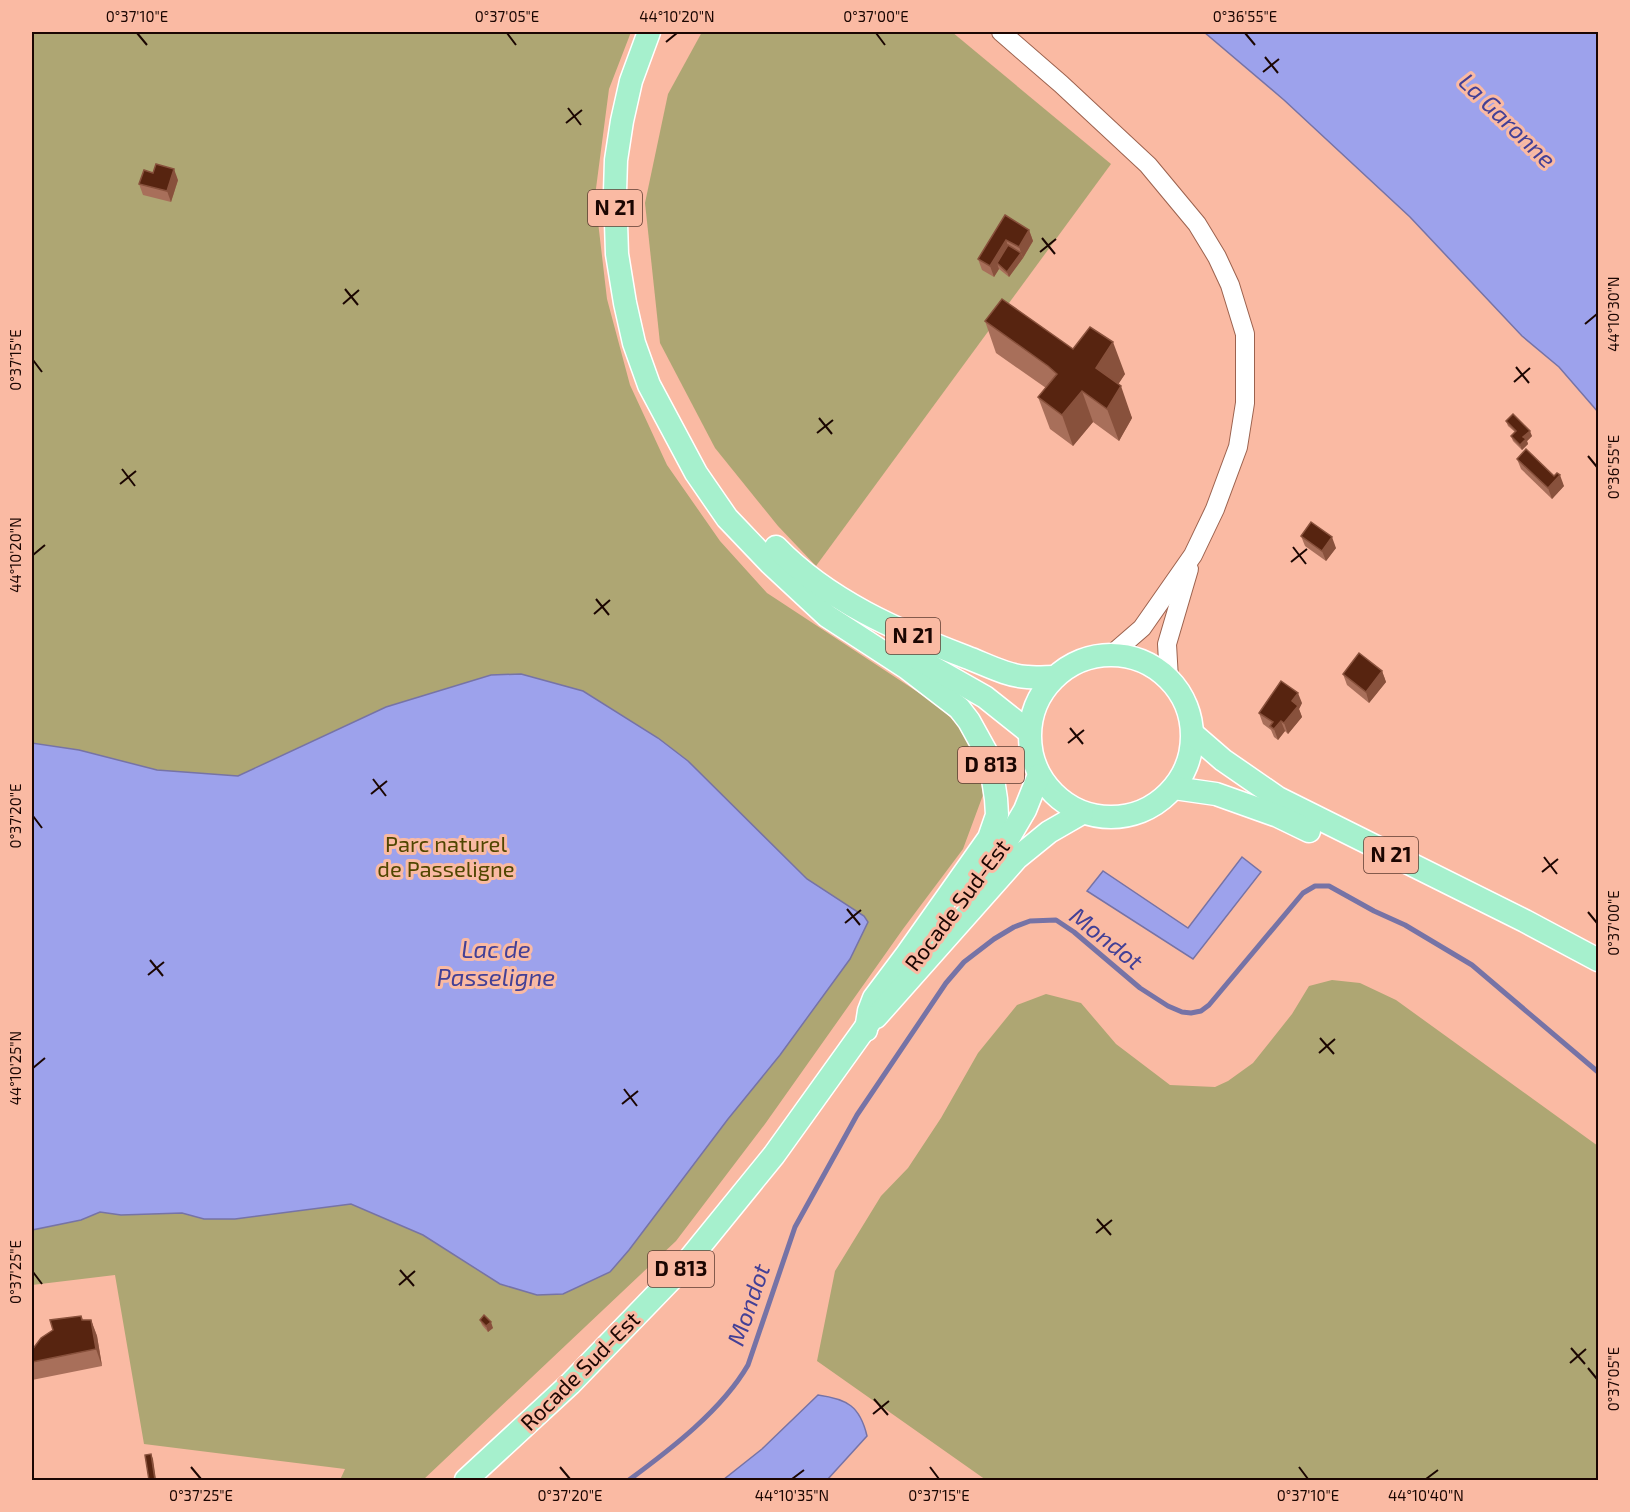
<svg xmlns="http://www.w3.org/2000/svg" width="1630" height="1512" viewBox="0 0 1630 1512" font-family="'Exo 2',sans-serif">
	<rect width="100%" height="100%" fill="#fabaa3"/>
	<g fill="#aea673">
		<path d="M32,32H631L609,89L595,196L607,299L630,385L667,465L720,541L767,593L939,706L975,743L983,795L963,849L903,929L765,1124L676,1241L423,1480H340L345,1469L144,1444L115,1275L32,1285Z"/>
		<path d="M702,32H952L1111,164L816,566L778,526L715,448L660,343L645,203L668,94Z"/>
		<path d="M1332,980L1360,983L1396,1000L1598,1146V1480H986L817,1361L835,1271L881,1196L908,1168L941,1118L978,1053L1017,1005L1046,994L1081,1003L1116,1044L1170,1085L1215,1087L1228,1081L1253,1063L1292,1014L1309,986Z"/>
	</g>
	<g fill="#9da2ec" stroke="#7673a6" stroke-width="1.5">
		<path d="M1204,32H1598V412L1559,367L1522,336L1410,217L1284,100Z"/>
		<path d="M521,674L583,691L658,738L688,761L807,879L864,916L868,922L850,959L780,1055L728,1119L629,1250L610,1272L563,1294L537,1295L500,1284L423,1235L351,1204L235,1219H204L182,1213L121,1215L100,1212L81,1220L32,1230V743L79,750L157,770L238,776L386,707L491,675Z"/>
		<path d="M1242,857L1261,872L1193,959L1087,891L1103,871L1188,928Z"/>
		<path d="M818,1395C847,1399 860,1406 867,1436L827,1480H723L762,1449Z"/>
	</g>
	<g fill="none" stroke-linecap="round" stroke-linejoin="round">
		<path stroke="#7673a6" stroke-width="5" d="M629,1480C671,1449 722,1410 748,1365L795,1227L857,1115L946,983L964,962L994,939L1014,927L1030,921L1056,920L1074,932L1140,988L1168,1006L1182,1012L1191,1013L1201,1011L1209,1005L1303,893L1315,886H1329L1374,911L1405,925L1472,965L1598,1072"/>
		<g stroke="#9c624e" stroke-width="20">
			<g id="minor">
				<path d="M1001,32L1061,84L1148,165L1197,224L1217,257L1230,285L1245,334V403L1238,447L1215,509L1193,555L1142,628L1112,654"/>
				<path d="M1169,679L1167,644L1189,569"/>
			</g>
		</g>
		<g stroke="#fff" stroke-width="25">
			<g id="major">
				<path d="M649,32L631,81L622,121L616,160L615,192L617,254L625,303L634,343L649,385L696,473L727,518L770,563L827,616L907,668L959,708L969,721L990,759L996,799L997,815L989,838L907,954L874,998L869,1011L866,1030"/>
				<path d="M776,547C828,601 898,631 966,657C985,664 1007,676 1027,677C1036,678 1046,677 1055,677"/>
				<path d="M904,651L985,697L1029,732"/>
				<circle cx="1111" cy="736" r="81"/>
				<path d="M1193,734L1223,760L1278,798L1525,921L1598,960"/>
				<path d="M1174,788L1216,794L1278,816L1309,831"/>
				<path d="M986,868L1005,844L1025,810L1039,775"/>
				<path d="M876,1017L1017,858L1049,832L1082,813"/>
				<path d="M466,1480L570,1384L683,1267L774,1155L873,1017"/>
			</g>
		</g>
		<use href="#minor" stroke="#fff" stroke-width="18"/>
		<use href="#major" stroke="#a6f0cd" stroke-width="22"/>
	</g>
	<g fill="#a86f5a">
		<path d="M178,180L171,202L143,195L139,184Z"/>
		<path d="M1005,215L1029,230L1033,241L1023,258L1009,277L999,269L994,277L982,270L978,259Z"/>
		<path d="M985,321L1073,349L1125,374L1118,384L1132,418L1119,441L1093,422L1073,446L1050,429L1038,397L1046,388L996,353Z"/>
		<path d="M1506,421L1532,436L1527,441L1528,444L1522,450L1513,441L1511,436L1515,432L1508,426Z"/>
		<path d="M1517,459L1564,486L1552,499L1521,469Z"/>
		<path d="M1301,536L1336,548L1326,561L1305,546Z"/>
		<path d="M1382,671L1386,682L1369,703L1347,685L1343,674Z"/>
		<path d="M1302,703L1299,709L1302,717L1288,734L1285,731L1278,740L1274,737L1271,730L1263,724L1259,713Z"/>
		<path d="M81,1316L83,1320H91L97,1336L102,1366L32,1380V1350Z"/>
		<path d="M480,1320L493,1328L488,1332L482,1325Z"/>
	</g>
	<g fill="#88513c">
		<path d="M174,169L178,180L171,202L167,191Z"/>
		<path d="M1029,230L1033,241L1023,258L1019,247Z"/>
		<path d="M1006,240L1010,251L997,263L999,269L994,277L990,266Z"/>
		<path d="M1021,253L1023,258L1009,277L1007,272Z"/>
		<path d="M1113,342L1125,374L1108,400L1096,368Z"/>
		<path d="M1121,386L1132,418L1119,441L1107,409Z"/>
		<path d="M1082,391L1093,422L1073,446L1062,415Z"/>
		<path d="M1530,431L1532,436L1527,441L1528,444L1522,450L1520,445L1523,437Z"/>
		<path d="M1560,475L1564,486L1552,499L1548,488Z"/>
		<path d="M1332,537L1336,548L1326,561L1322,551Z"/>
		<path d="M1382,671L1386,682L1369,703L1366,692Z"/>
		<path d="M1298,693L1302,703L1299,709L1302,717L1288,734L1284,723L1292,701Z"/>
		<path d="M1281,721L1285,731L1278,740L1274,729Z"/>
		<path d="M91,1320L97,1336L102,1366L96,1349Z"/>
		<path d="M491,1322L493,1328L488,1332L486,1326Z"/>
		<path d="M151,1454L153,1459L156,1480H155Z"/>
	</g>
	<g fill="#572410" stroke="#88513c" stroke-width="1.5">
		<path d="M156,164L174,169L167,191L139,184L144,170L153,173Z"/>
		<path d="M1005,215L1029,230L1019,247L1006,240L990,266L978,259Z"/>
		<path d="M1008,245L1021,253L1007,272L997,263Z"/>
		<path d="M1002,299L1073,349L1090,327L1113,342L1096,368L1121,386L1107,409L1082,391L1062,415L1038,397L1057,374L1048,366L985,321Z"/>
		<path d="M1513,414L1530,431L1523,437L1526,439L1520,445L1511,436L1516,431L1506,421Z"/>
		<path d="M1526,449L1554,476L1557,473L1560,475L1548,488L1517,459Z"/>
		<path d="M1311,522L1332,537L1322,551L1301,536Z"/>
		<path d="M1359,653L1382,671L1366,692L1343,674Z"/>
		<path d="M1281,681L1298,693L1292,701L1298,706L1284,723L1281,721L1274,729L1270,726L1273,722L1259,713Z"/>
		<path d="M484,1315L491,1322L486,1326L480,1320Z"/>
		<path d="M81,1316L82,1320H91L96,1349L32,1362V1350L41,1338L53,1330L50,1320Z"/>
		<path d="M151,1454L155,1480H149L145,1455Z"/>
	</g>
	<path fill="none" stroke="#1b0602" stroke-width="2" d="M137,33L147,45M507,33L516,45M876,33L885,45M1245,33L1255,45M666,42L677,33M1265,57L1278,73M1263,72L1279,59M568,108L581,125M566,123L582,110M1042,238L1055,254M1040,252L1056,239M345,289L358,305M343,304L359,290M1585,324L1597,314M33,360L42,372M1516,367L1529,383M1514,382L1530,368M819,418L832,434M817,433L833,420M1588,456L1597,467M122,469L135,486M120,484L136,471M1293,547L1306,564M33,555L45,545M1291,562L1307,549M596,599L609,615M594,614L610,600M1070,728L1083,744M1068,743L1084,730M373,779L386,796M371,794L387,781M33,816L42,828M1544,857L1557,874M1542,872L1558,859M847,909L860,925M1588,912L1597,923M845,923L861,910M150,960L163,976M148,975L164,962M1320,1038L1334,1054M1319,1053L1335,1039M33,1068L45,1058M624,1089L637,1106M622,1104L638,1091M1097,1219L1111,1235M1096,1233L1112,1220M400,1270L414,1286M33,1272L42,1284M399,1285L415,1271M1571,1348L1585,1364M1570,1363L1586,1349M1588,1368L1597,1379M874,1399L888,1415M873,1414L889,1401M191,1467L201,1479M560,1467L570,1479M930,1467L939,1479M1299,1467L1308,1479M792,1479L804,1470M1426,1479L1438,1470"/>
	<g text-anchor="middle" stroke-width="6" stroke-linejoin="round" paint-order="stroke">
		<g fill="#fabaa3" stroke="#5e3c32" stroke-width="1.5">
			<rect x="588" y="190" width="54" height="36" rx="4.5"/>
			<rect x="886" y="618" width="54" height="36" rx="4.5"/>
			<rect x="958" y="747" width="66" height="36" rx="4.5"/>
			<rect x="1364" y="837" width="54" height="36" rx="4.5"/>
			<rect x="648" y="1251" width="66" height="36" rx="4.5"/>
		</g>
		<g font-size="21" font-weight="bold" fill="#1b0602">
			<text x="615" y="215">N 21</text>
			<text x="913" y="643">N 21</text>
			<text x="991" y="772">D 813</text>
			<text x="1391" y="862">N 21</text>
			<text x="681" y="1276">D 813</text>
		</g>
		<g font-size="22" fill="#504600" stroke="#fabaa3">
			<text x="446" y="852">Parc naturel<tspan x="446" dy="25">de Passeligne</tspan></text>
		</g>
		<g font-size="22" fill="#1b0602" stroke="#fabaa3">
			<text transform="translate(957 905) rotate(-53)" y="8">Rocade Sud-Est</text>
			<text transform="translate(580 1371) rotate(-45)" y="8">Rocade Sud-Est</text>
		</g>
		<g font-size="24" font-style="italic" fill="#434096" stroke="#fabaa3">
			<text transform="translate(1507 121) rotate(44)" y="8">La Garonne</text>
			<text transform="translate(1106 939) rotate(38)" y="8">Mondot</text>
			<text x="496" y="958">Lac de<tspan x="496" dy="28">Passeligne</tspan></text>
			<text transform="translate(749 1305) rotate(-71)" y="8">Mondot</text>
		</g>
	</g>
	<rect width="1630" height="1512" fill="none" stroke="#fabaa3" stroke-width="66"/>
	<rect x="33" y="33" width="1564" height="1446" fill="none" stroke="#1b0602" stroke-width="2"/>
	<g font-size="15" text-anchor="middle" fill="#1b0602">
		<text x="137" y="22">0°37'10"E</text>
		<text x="507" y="22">0°37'05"E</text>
		<text x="677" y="22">44°10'20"N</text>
		<text x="876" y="22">0°37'00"E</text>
		<text x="1245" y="22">0°36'55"E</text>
		<text transform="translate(1614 314) rotate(-90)" y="5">44°10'30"N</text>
		<text transform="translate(16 360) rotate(-90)" y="5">0°37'15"E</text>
		<text transform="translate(1614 467) rotate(-90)" y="5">0°36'55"E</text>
		<text transform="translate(16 555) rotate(-90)" y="5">44°10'20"N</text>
		<text transform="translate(16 816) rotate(-90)" y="5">0°37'20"E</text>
		<text transform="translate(1614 923) rotate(-90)" y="5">0°37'00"E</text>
		<text transform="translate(16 1068) rotate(-90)" y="5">44°10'25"N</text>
		<text transform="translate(16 1272) rotate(-90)" y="5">0°37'25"E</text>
		<text transform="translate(1614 1379) rotate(-90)" y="5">0°37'05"E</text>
		<text x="201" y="1501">0°37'25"E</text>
		<text x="570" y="1501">0°37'20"E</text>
		<text x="792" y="1501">44°10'35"N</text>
		<text x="939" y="1501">0°37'15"E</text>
		<text x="1308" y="1501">0°37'10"E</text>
		<text x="1426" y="1501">44°10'40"N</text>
	</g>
</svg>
